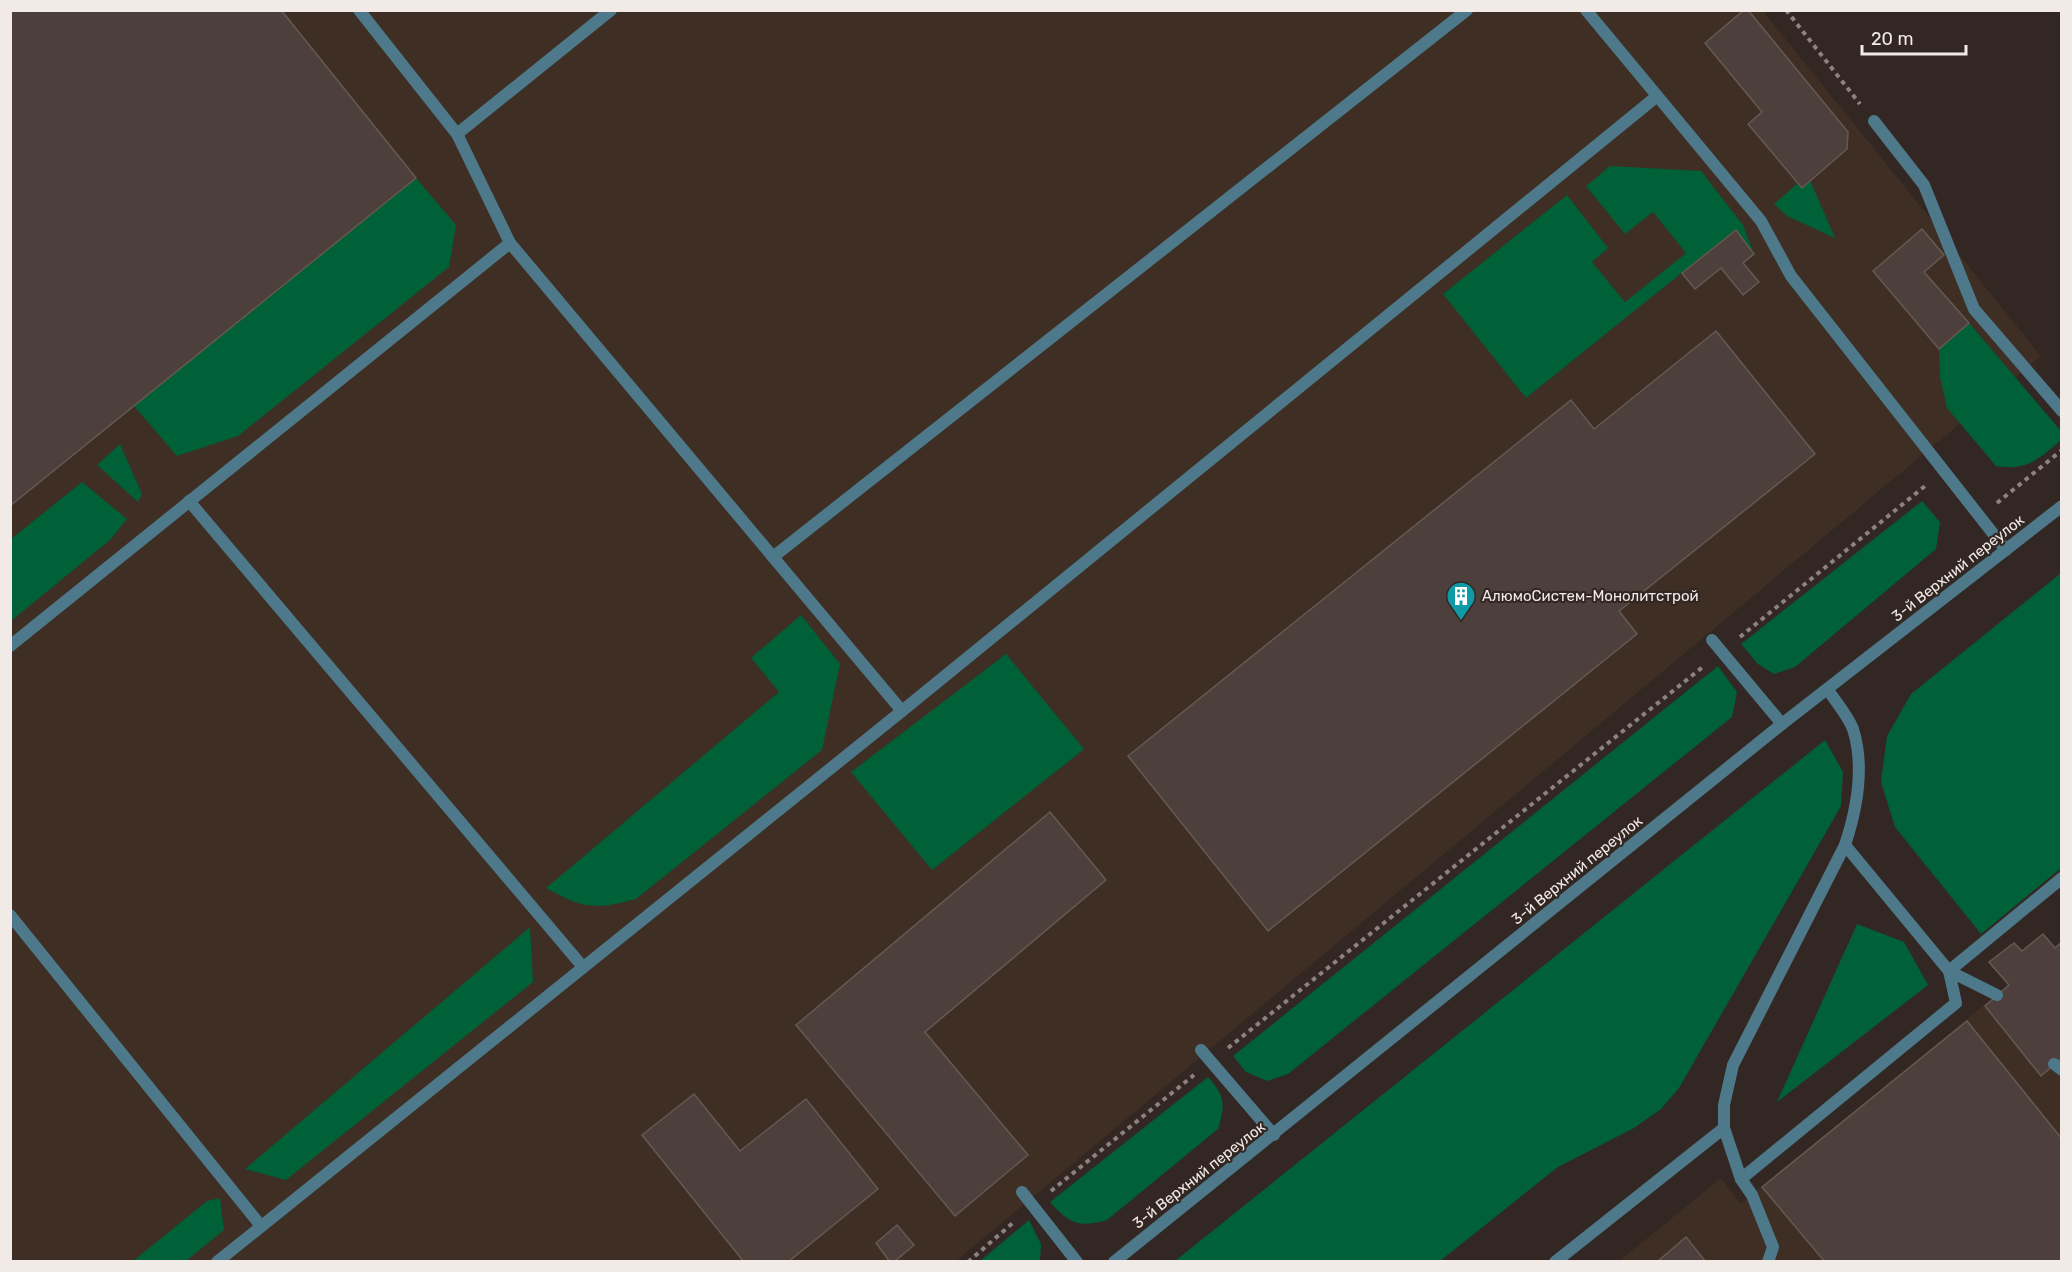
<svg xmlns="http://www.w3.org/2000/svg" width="2072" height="1272" viewBox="0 0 2072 1272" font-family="Rubik,sans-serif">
	<rect width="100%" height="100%" fill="#332723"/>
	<g fill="#3e2e23">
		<path d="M10,11H1763L2041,356L956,1261H11Z"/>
		<path d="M2043,934L2055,947L2061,942V1261L1618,1262L1721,1178L1741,1204L2008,985L1989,962L2014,943L2022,951Z"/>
	</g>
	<g fill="#006038">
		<path d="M1610,166L1701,171L1743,225L1754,254L1735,230L1526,398L1443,294L1567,195L1608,248L1592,262L1625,302L1686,253L1653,212L1625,234L1586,186Z"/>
		<path d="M416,178L456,225L449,267L238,436L177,456L134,406Z"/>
		<path d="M1810,180L1835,238L1787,216L1774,204L1798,183Z"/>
		<path d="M1969,323L2061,431V440C2039,459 2027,471 1996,466L1947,408L1940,377L1939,349Z"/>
		<path d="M120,444L142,494L138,502L97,465Z"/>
		<path d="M82,482L127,519L110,540L11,621V539Z"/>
		<path d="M1922,501L1940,522L1936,549L1795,667L1774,674L1758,664L1741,644Z"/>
		<path d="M2061,573V868L1981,934L1895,827L1881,782L1887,736L1911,694Z"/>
		<path d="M801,615L840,664L822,750L636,899C594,910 584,909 546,888L779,692L751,658Z"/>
		<path d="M1006,654L1084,749L932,870L851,772Z"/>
		<path d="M1718,666L1737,692L1732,717L1288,1074L1267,1081L1246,1072L1233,1056Z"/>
		<path d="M1825,740L1843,772L1841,806L1679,1088L1661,1109L1634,1128L1558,1167L1440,1261H1175Z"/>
		<path d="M1857,924L1904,942L1928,985L1777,1102Z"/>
		<path d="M530,927L533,982L286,1180L245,1169Z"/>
		<path d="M1208,1077C1226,1097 1225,1105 1218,1129L1107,1220C1079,1228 1069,1224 1050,1202Z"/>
		<path d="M220,1198L224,1230L186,1261H133L207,1201Z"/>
		<path d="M1029,1220L1041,1244L1040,1261H980Z"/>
	</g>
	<g fill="#4d403c" stroke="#665954" stroke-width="1.5">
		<path d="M10,10H281L416,178L10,506Z"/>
		<path d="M1744,10H1748L1848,132L1847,149L1802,188L1748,124L1762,112L1705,43Z"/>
		<path d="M1922,229L1944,255L1924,272L1969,323L1939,349L1873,271Z"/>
		<path d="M1736,230L1754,254L1743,263L1759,282L1743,295L1721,268L1695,289L1682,273Z"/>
		<path d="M1716,331L1815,454L1619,611L1637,634L1268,931L1128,756L1571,400L1594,429Z"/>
		<path d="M1050,812L1106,880L925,1032L1028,1155L955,1216L796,1025Z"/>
		<path d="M2043,934L2055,948L2062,942V1058L2041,1076L1985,1006L2009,985L1989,962L2014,943L2022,951Z"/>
		<path d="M1967,1021L2062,1139V1262H1825L1762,1187Z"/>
		<path d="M694,1094L740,1151L806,1099L878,1189L788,1262H744L642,1135Z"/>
		<path d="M897,1225L914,1245L894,1262H890L876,1243Z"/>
		<path d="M1686,1237L1706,1262H1657Z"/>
	</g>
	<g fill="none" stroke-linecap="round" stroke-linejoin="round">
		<g stroke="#8c827f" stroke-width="4" stroke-dasharray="4.5 4.5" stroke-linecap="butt">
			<path d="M1786,10L1860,104"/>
			<path d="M1997,503L2062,450"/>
			<path d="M1740,637L1925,486"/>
			<path d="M1228,1048L1704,666"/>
			<path d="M1051,1191L1194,1075"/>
			<path d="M968,1262L1015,1221"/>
		</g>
		<g stroke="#4d798a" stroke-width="12">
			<path d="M359,10L457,134L510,243"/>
			<path d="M1586,10L1761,221L1791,276L2006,550"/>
			<path d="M1874,121L1924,185L1974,309L2062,411"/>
			<path d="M457,134L611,10"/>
			<path d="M189,501L583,967"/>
			<path d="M773,557L1467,10"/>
			<path d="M1712,640L1782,724"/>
			<path d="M10,646L510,243L902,711"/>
			<path d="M10,915L261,1226"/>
			<path d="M1997,995L1949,971L2062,878"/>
			<path d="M1201,1050L1274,1135"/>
			<path d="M2054,1064L2062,1070"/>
			<path d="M1741,1179L1956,1003L1949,971L1845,845C1857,809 1865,767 1853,729C1848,716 1836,702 1828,690"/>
			<path d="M1022,1192L1077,1262"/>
			<path d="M217,1262L902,711L1656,97"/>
			<path d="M1555,1262L1724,1128"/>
			<path d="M1768,1262L1773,1247L1752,1195L1741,1179L1724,1128V1105L1733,1065L1845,845"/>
		</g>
		<path stroke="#4d798a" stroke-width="12" d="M1114,1262L1782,724L2062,506"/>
	</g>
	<defs>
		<g id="building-pin" transform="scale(1.5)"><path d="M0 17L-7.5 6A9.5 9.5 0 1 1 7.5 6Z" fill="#0f9aa8" stroke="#332723"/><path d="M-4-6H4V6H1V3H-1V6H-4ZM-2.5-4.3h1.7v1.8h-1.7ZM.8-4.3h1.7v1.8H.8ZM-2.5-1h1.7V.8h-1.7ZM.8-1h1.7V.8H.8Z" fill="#fff"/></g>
	</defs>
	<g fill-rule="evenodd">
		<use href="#building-pin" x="1461" y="596"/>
	</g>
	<g text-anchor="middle" stroke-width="4.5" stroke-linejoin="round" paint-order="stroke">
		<g font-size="15" fill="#f2eae7" stroke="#332723">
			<text transform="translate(1958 568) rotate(-38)" y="5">3-й Верхний переулок</text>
			<text transform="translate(1577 870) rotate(-39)" y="5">3-й Верхний переулок</text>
			<text transform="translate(1199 1175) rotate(-38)" y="5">3-й Верхний переулок</text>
		</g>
		<g font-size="15" fill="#f2eae7" stroke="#332723" text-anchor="start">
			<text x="1482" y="601">АлюмоСистем-Монолитстрой</text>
		</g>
	</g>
	<rect width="2072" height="1272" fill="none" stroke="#f2eae7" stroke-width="24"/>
	<path d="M1862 45v9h104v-9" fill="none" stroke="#f2eae7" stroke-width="3"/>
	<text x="1871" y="45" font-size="18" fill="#f2eae7" stroke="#332723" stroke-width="4.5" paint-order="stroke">20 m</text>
</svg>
